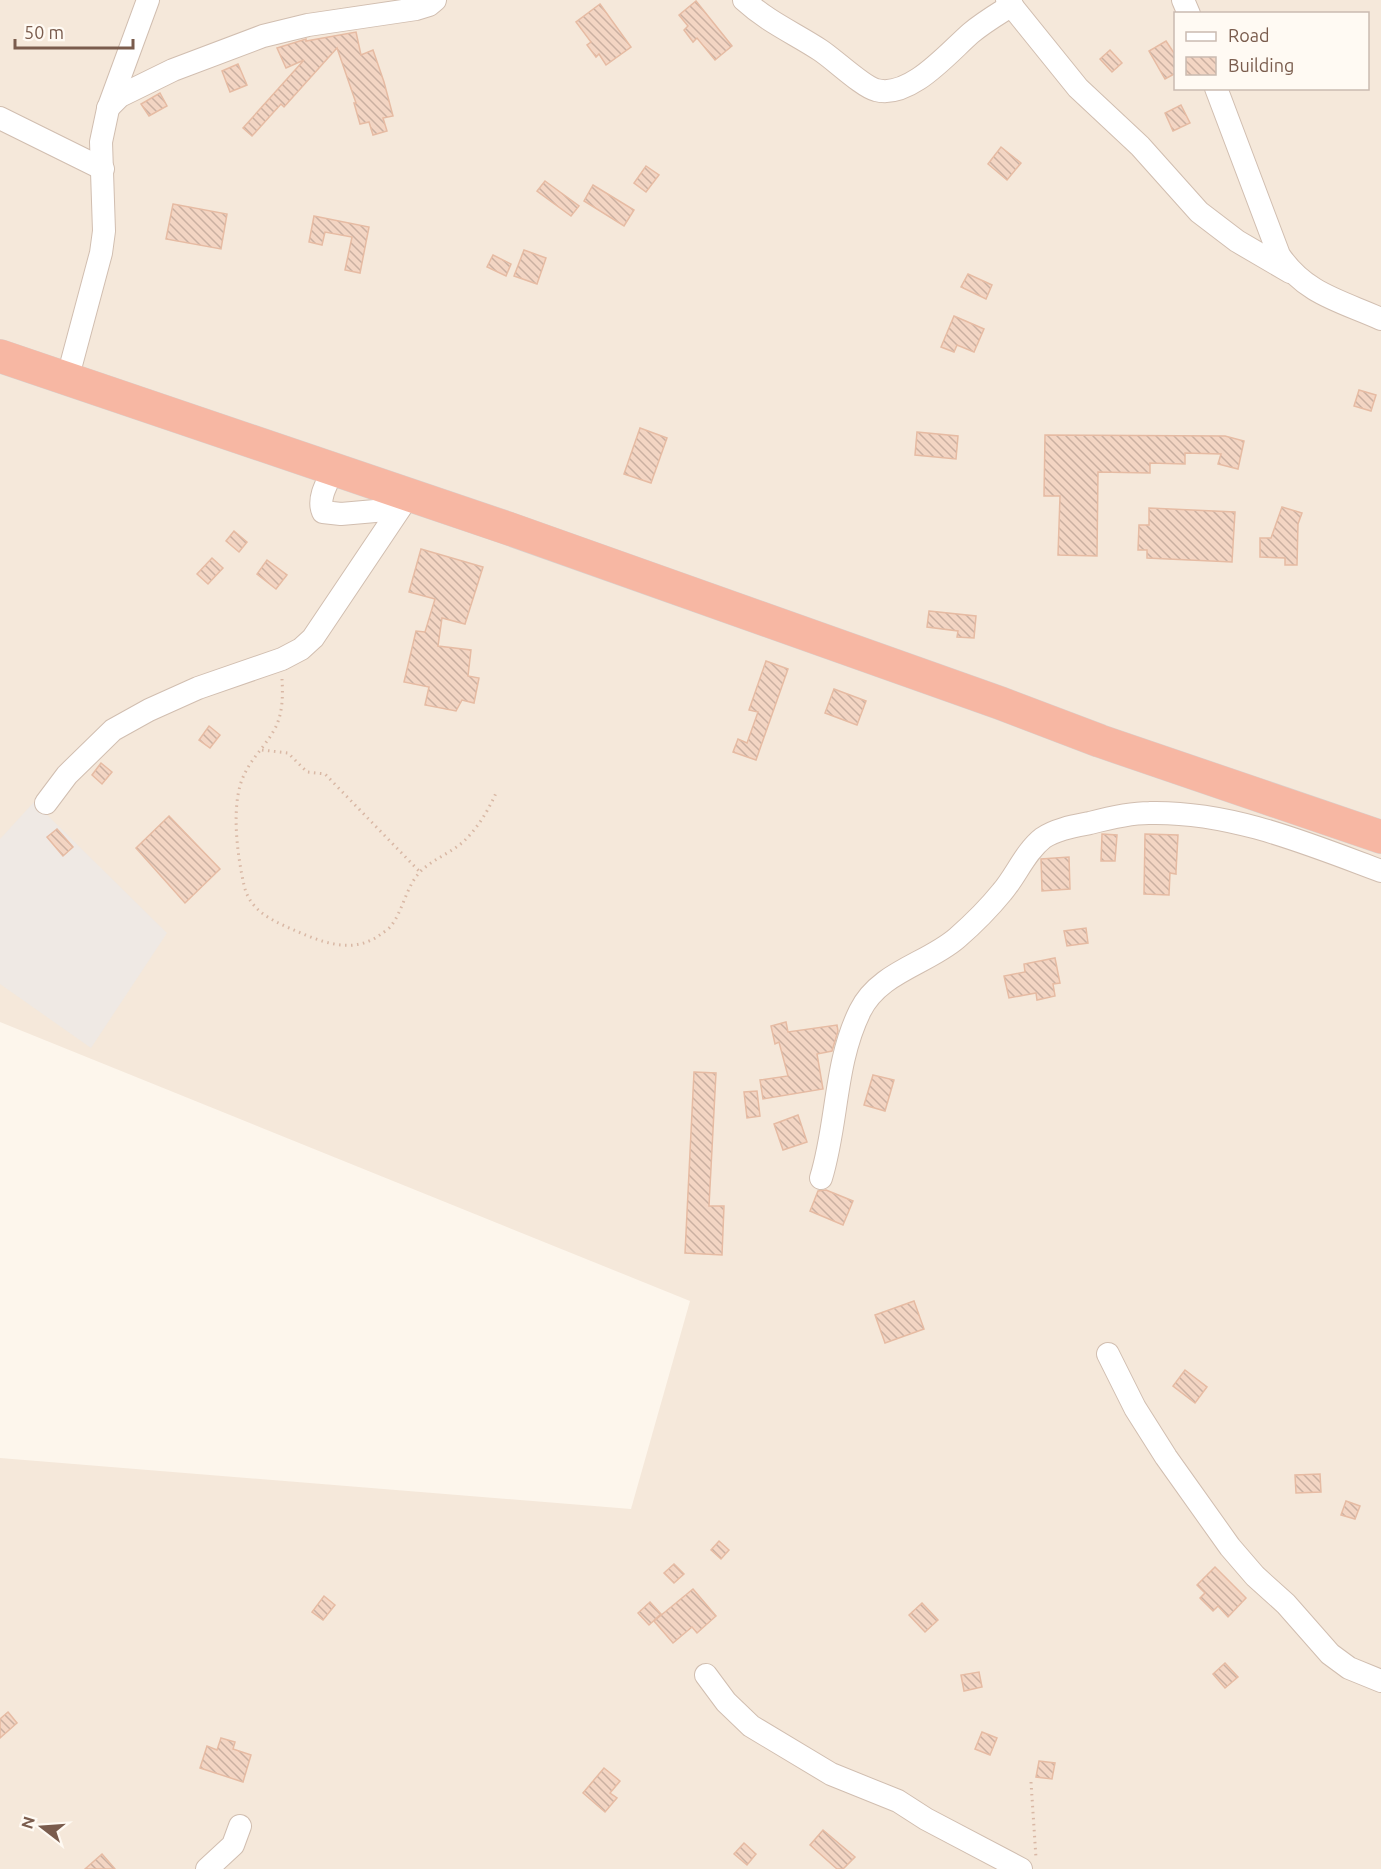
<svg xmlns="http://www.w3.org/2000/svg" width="1381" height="1869" viewBox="0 0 1381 1869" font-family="Ubuntu,sans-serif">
	<defs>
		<pattern id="building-back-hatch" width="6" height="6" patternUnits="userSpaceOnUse" patternTransform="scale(1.5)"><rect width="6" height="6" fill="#f3d5c3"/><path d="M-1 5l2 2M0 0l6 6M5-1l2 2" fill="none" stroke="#cab0a1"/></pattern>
	</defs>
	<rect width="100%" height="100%" fill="#fdf6ec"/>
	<path fill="#f5e8da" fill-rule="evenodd" d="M0,0H1381V1869H0V1458L631,1509L690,1301L0,1022ZM1176,14H1368V88H1176Z"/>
	<path fill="#efe9e4" d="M34,802L167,933L91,1048L0,984V839Z"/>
	<g fill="url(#building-back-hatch)" stroke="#e6bba3" stroke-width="1.5">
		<path d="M696,1L732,46L715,60L697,38L693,42L684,30L688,26L679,15Z"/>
		<path d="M600,4L631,47L606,65L599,54L596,57L587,45L591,42L576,22Z"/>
		<path d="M356,32L361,55L373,50L384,82L393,116L383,118L387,131L373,135L369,122L360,124L354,103H356L337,48L284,107L281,104L252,136L243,128L304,60L286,68L277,48L306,39V41Z"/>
		<path d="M1166,41L1176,56V73L1165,79L1149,51Z"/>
		<path d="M1110,50L1122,63L1112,72L1100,59Z"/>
		<path d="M238,64L247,85L230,92L222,71Z"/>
		<path d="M160,93L167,106L149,116L141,104Z"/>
		<path d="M1181,105L1190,123L1173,131L1165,113Z"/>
		<path d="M1001,147L1021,163L1007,180L988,164Z"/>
		<path d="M646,166L659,175L646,192L634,183Z"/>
		<path d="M545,181L579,206L571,216L537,191Z"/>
		<path d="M593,185L634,210L624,226L584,201Z"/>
		<path d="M173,204L227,214L221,249L166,239Z"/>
		<path d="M314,216L369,227L360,273L345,270L352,237L325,232L322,245L309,242Z"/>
		<path d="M524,250L546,258L537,284L514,276Z"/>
		<path d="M493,255L511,264L506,276L487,267Z"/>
		<path d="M968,274L992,285L986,299L961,287Z"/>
		<path d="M954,316L984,329L974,352L957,345L954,352L941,347Z"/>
		<path d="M1359,390L1376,395L1371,411L1354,406Z"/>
		<path d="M640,428L667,438L651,483L624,474Z"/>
		<path d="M917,432L958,436L956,459L915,455Z"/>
		<path d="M1045,435L1225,436L1244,441L1238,469L1218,464L1221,454L1185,453V464L1150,463V473L1098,472L1097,556L1058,555L1060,496H1044Z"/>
		<path d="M1282,507L1302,513L1298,524L1297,565H1285V558L1260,557V538H1271Z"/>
		<path d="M1149,508L1235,512L1232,562L1147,558V550H1138L1139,525H1149Z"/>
		<path d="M234,531L247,542L239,552L226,541Z"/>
		<path d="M421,549L483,567L465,624L442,618L438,646L471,650L468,676L479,678L474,703L462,700L456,711L425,705L429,687L404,682L416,631L425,632L435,599L409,592Z"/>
		<path d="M212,558L223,568L208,584L197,574Z"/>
		<path d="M267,560L287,575L276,589L257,574Z"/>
		<path d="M929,611L976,616L974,638L957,637L958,631L927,627Z"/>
		<path d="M766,661L788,669L756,760L733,752L738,739L747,743L758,712L749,710Z"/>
		<path d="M834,689L866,701L857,725L825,713Z"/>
		<path d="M209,726L220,735L210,748L199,740Z"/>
		<path d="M101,763L112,772L102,784L92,775Z"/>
		<path d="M169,816L220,869L185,903L136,848Z"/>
		<path d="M57,829L73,847L63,856L47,837Z"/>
		<path d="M1102,834L1117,835L1115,861H1101Z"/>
		<path d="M1145,834L1178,835L1176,871V874L1170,873L1169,895L1144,894Z"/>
		<path d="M1069,857L1070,889L1042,891L1041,859Z"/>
		<path d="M1086,928L1088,943L1067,946L1064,931Z"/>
		<path d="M1055,958L1060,983L1053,984L1055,996L1037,1000L1036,993L1009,998L1004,976L1025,972L1024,964Z"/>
		<path d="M786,1022L788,1032L837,1025L838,1031L832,1051L817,1054L823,1089L763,1099L760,1080L788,1076L779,1042L775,1044L771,1026Z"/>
		<path d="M694,1072L716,1073L709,1206H724L722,1255L685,1253Z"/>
		<path d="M873,1075L894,1080L885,1111L864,1105Z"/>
		<path d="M757,1091L760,1116L747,1118L744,1092Z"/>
		<path d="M798,1115L807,1142L783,1150L774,1124Z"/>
		<path d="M826,1190L853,1201L843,1225L810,1211L818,1191Z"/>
		<path d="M914,1301L924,1329L885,1343L875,1315Z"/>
		<path d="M1185,1370L1207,1387L1195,1403L1173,1386Z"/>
		<path d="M1320,1474L1321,1492L1296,1493L1295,1475Z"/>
		<path d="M1346,1501L1360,1506L1355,1519L1341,1515Z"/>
		<path d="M719,1541L729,1550L721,1559L711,1550Z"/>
		<path d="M674,1564L684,1574L674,1583L664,1573Z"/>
		<path d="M1215,1567L1246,1598L1228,1617L1218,1606L1213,1611L1200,1598L1205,1593L1197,1585Z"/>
		<path d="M693,1589L716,1616L697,1633L692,1627L673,1643L654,1621Z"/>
		<path d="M324,1596L335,1605L323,1620L312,1612Z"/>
		<path d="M650,1602L661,1614L649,1625L638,1613Z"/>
		<path d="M922,1603L938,1620L925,1632L909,1615Z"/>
		<path d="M1225,1663L1238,1677L1225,1688L1213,1674Z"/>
		<path d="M979,1672L982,1687L964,1691L961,1675Z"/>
		<path d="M8,1712L17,1723L0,1738V1719Z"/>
		<path d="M982,1732L997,1738L990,1755L975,1749Z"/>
		<path d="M221,1738L235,1742L233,1749L251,1755L243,1782L200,1768L207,1746L217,1750Z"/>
		<path d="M1039,1761L1055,1763L1052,1779L1036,1777Z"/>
		<path d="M604,1768L620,1781L610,1793L617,1798L605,1812L583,1793Z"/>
		<path d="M823,1830L855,1857L843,1869H837L810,1845Z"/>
		<path d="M744,1843L756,1854L747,1865L734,1854Z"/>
		<path d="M102,1854L115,1869H85Z"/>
	</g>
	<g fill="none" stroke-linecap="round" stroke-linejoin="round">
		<g stroke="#d1beb0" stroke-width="24">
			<g id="minor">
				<path d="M744,0C768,22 794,33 820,50C834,59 863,87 876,90C910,99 948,53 971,33C984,22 998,14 1012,5"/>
				<path d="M1007,0L1078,88L1140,146L1199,212L1237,241L1290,272"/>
				<path d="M1183,0L1189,14"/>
				<path d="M1216,88L1279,255C1305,294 1341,301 1381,319"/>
				<path d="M108,108L120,96L173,70L263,36L308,25L416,9L429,5L435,0"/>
				<path d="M0,118L103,169"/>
				<path d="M67,380L101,253L104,231L101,142L108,109L148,0"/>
				<path d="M334,469C328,481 317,498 323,512L341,514L398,509"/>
				<path d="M46,803L67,775L113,730L149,710L198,688L282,659L301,649L313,638L409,495"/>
				<path d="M821,1178C838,1123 834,1064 860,1011C879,972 927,964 957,938C973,924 989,908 1002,892C1016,876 1025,852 1043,838C1056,829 1075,826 1090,823C1109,818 1129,813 1149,813C1230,811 1306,843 1381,871"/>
				<path d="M1108,1354L1135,1408L1166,1457L1230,1547L1255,1576L1286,1604L1330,1654L1349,1668L1381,1681"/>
				<path d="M706,1675L726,1702L751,1726L831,1774L898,1801L926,1819L1021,1869"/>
				<path d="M207,1869L233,1845L240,1826"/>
			</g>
		</g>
		<g stroke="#dad1cd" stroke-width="34">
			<path id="highway" d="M0,356L507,528L1000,703L1100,741L1381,837"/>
		</g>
		<g stroke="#d9b8a5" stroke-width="3" stroke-dasharray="1.5 4.5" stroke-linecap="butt">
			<path d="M282,679C283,696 283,716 273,732C265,746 252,758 245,773C230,801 237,854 244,885C249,908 267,918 287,927C317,940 351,957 381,934C384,932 389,929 391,926C404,909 406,885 422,870C434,859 450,853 463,842C477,829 488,811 496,793"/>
			<path d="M262,750L288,753L307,772L325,774L420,872"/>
			<path d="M1031,1782L1036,1858"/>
		</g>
		<use href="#minor" stroke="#fff" stroke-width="22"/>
		<use href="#highway" stroke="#f7b7a3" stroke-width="33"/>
	</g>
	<rect x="1174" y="12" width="195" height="78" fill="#fffaf3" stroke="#cabbb1" stroke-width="1.5"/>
	<rect x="1186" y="32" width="30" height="9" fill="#ffffff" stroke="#cabbb1" stroke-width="1.5"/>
	<text x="1228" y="42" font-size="18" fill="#7a5c4d">Road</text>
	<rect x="1186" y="57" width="30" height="18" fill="url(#building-back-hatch)" stroke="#cabbb1" stroke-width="1.5"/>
	<text x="1228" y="72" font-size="18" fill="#7a5c4d">Building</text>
	<g transform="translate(42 1827) rotate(287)" stroke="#fffaf3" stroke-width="4.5" paint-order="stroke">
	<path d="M0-4.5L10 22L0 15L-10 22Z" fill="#7a5c4d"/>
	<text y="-9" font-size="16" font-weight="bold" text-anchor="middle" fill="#7a5c4d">N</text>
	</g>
	<path d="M15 39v9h118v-9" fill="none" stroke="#7a5c4d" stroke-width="3"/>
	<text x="24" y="39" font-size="18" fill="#7a5c4d" stroke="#fffaf3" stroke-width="4.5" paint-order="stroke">50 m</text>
</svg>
